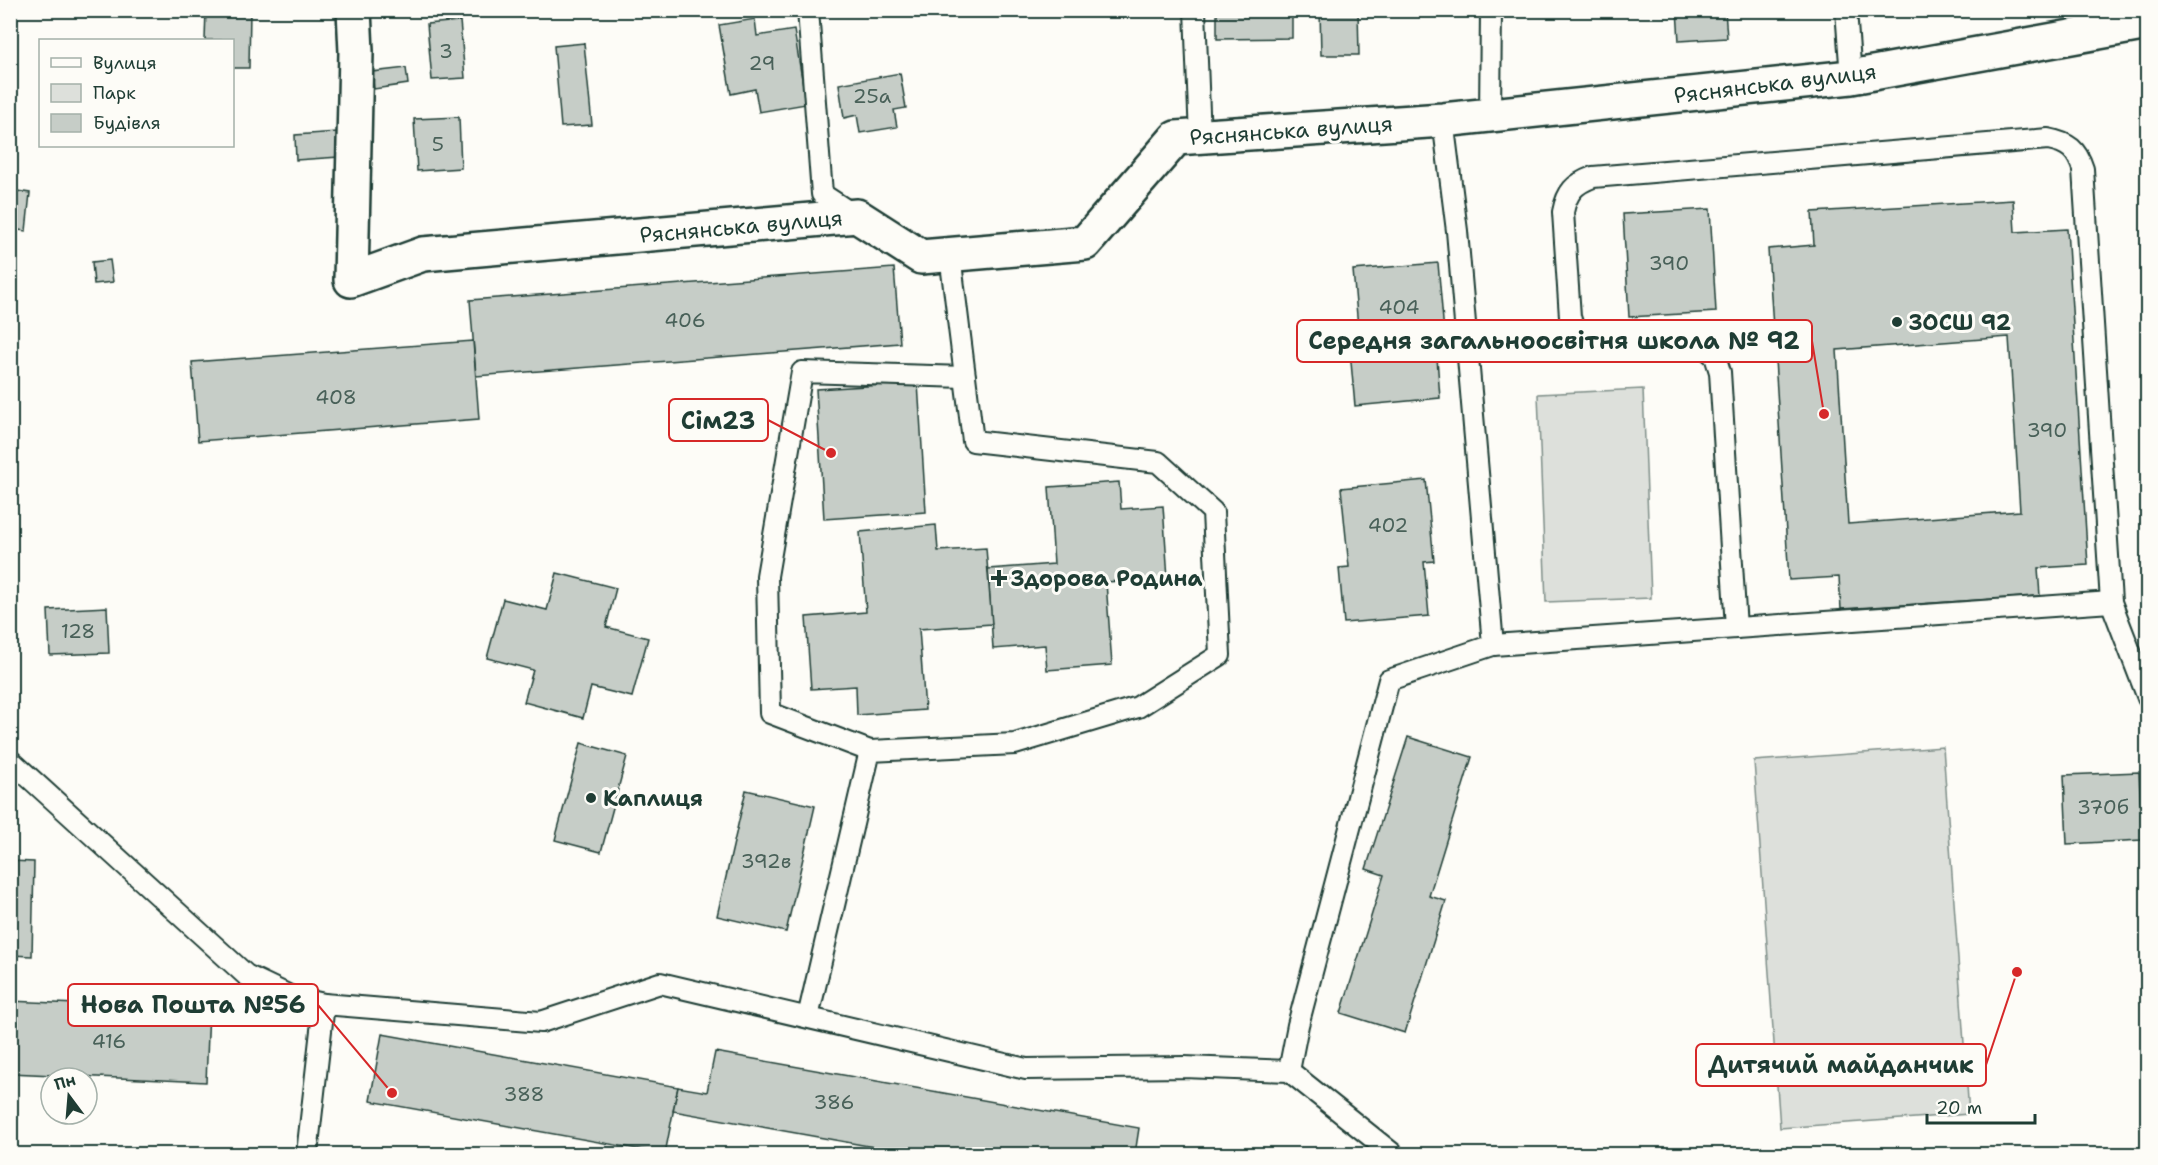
<svg xmlns="http://www.w3.org/2000/svg" width="2158" height="1165" viewBox="0 0 2158 1165" font-family="'Shantell Sans',sans-serif">
	<rect width="100%" height="100%" fill="#fdfcf7"/>
	<filter id="ink" filterUnits="userSpaceOnUse"><feTurbulence type="fractalNoise" baseFrequency=".0167" numOctaves="2"/><feDisplacementMap in="SourceGraphic" scale="12" xChannelSelector="R" yChannelSelector="G"/><feConvolveMatrix kernelMatrix="1 2 1 2 8 2 1 2 1" color-interpolation-filters="sRGB"/></filter>
	<g filter="url(#ink)">
		<g fill="#dde0db" stroke="#7e8e88" stroke-width="1.5">
			<path d="M1643,389L1651,598L1546,602L1538,394Z"/>
			<path d="M1943,747L1969,1114L1780,1128L1754,761Z"/>
		</g>
		<g fill="#c6cdc7" stroke="#1f3d34" stroke-width="1.5" fill-rule="evenodd">
			<path d="M206,10H250L249,68H232V40H205Z"/>
			<path d="M1217,10H1292V38L1217,39Z"/>
			<path d="M1320,10H1358L1359,55H1321Z"/>
			<path d="M1677,10H1725L1727,38L1679,41Z"/>
			<path d="M755,19L757,36L794,30L806,104L759,112L755,89L731,94L719,25Z"/>
			<path d="M460,21L465,78L432,80L427,24Z"/>
			<path d="M584,43L592,125L561,127L554,46Z"/>
			<path d="M406,68L408,84L374,89L372,72Z"/>
			<path d="M900,73L906,108L894,110L897,127L860,133L857,115L844,118L839,84Z"/>
			<path d="M459,117L461,168L417,171L414,119Z"/>
			<path d="M337,132L339,157L296,160L295,135Z"/>
			<path d="M10,190L30,193L26,231L10,229Z"/>
			<path d="M2013,200L2015,232L2067,229L2088,565L2038,568L2040,596L1841,609L1839,577L1789,580L1768,249L1814,245L1812,212ZM2009,337L2020,511L1848,524L1837,350Z"/>
			<path d="M1710,209L1716,312L1629,317L1623,214Z"/>
			<path d="M110,260L113,282L94,284L92,262Z"/>
			<path d="M1438,263L1445,344H1436L1440,398L1355,406L1350,351L1360,350L1353,270Z"/>
			<path d="M894,268L900,343L476,376L470,300Z"/>
			<path d="M473,341L479,419L198,441L192,362Z"/>
			<path d="M918,383L926,512L824,519L816,389Z"/>
			<path d="M1426,480L1434,561L1424,562L1429,616L1344,623L1339,568L1349,567L1341,488Z"/>
			<path d="M1119,482L1121,509L1163,506L1168,578L1106,582L1112,665L1047,670L1045,645L993,649L988,569L1054,564L1049,487Z"/>
			<path d="M936,525L938,551L986,548L992,624L919,629L925,710L857,715L856,686L811,689L806,617L866,612L860,532Z"/>
			<path d="M557,573L616,588L606,627L648,638L632,697L591,687L583,718L524,702L533,670L487,658L503,599L547,610Z"/>
			<path d="M107,607L109,653L50,655L48,610Z"/>
			<path d="M1408,737L1472,757L1429,896L1446,901L1405,1033L1341,1013L1384,875L1366,869Z"/>
			<path d="M581,743L627,756L601,852L555,840Z"/>
			<path d="M2139,772L2142,840L2067,844L2064,775Z"/>
			<path d="M746,790L815,806L786,932L717,916Z"/>
			<path d="M10,861L34,862L32,956L10,955Z"/>
			<path d="M10,1001L209,1010L206,1082L10,1073Z"/>
			<path d="M382,1034L678,1087L665,1154L370,1101Z"/>
			<path d="M715,1052L1139,1128L1135,1154H913L673,1111L678,1087L707,1092Z"/>
		</g>
		<g fill="none" stroke-linecap="round" stroke-linejoin="round">
			<g stroke="#1f3d34" stroke-width="24">
				<g id="service">
					<path d="M808,10L822,194L854,215"/>
					<path d="M1195,10L1200,138"/>
					<path d="M1846,10L1851,77"/>
					<path d="M1490,114L1491,10"/>
					<path d="M1736,628L1720,372L1715,356L1702,345L1685,341L1604,346L1588,344L1575,332L1570,317L1563,212C1567,192 1574,184 1593,177L2048,139C2069,143 2077,150 2083,169L2111,602L2148,698"/>
					<path d="M1493,645L2111,602"/>
					<path d="M870,751L770,713L767,576L802,372L965,377"/>
					<path d="M10,760L246,975L292,997L324,1004"/>
					<path d="M808,1017L870,751L1015,744L1138,707L1220,655L1213,512L1158,462L973,441L950,255"/>
					<path d="M1289,1071L1298,1025L1389,680L1493,645L1457,231L1443,120"/>
					<path d="M307,1154L324,1004L541,1022L660,983L1026,1069L1184,1067L1289,1071L1393,1154"/>
				</g>
			</g>
			<g stroke="#1f3d34" stroke-width="38">
				<path id="minor" d="M354,10L356,52L351,280L423,254L857,216L921,257L1085,243L1176,138L1443,120L1851,77L2148,23"/>
			</g>
			<use href="#service" stroke="#fdfcf7" stroke-width="20"/>
			<use href="#minor" stroke="#fdfcf7" stroke-width="33"/>
		</g>
	</g>
	<g fill="#1f3d34" stroke="#fdfcf7" stroke-width="2">
		<circle cx="1897" cy="322" r="6"/>
		<path d="M996 569h6v6h6v6h-6v6h-6v-6h-6v-6h6z"/>
		<circle cx="591" cy="798" r="6"/>
	</g>
	<g text-anchor="middle" stroke-width="6" stroke-linejoin="round" paint-order="stroke">
		<g font-size="20" fill="#496159">
			<text x="446" y="58">3</text>
			<text x="762" y="70">29</text>
			<text x="872" y="103">25а</text>
			<text x="438" y="151">5</text>
			<text x="1669" y="270">390</text>
			<text x="1399" y="314">404</text>
			<text x="685" y="327">406</text>
			<text x="336" y="404">408</text>
			<text x="2047" y="437">390</text>
			<text x="1388" y="532">402</text>
			<text x="78" y="638">128</text>
			<text x="2103" y="814">370б</text>
			<text x="766" y="868">392в</text>
			<text x="109" y="1048">416</text>
			<text x="524" y="1101">388</text>
			<text x="834" y="1109">386</text>
		</g>
		<g font-size="22" fill="#1f3d34" stroke="#fdfcf7">
			<text transform="translate(1775 83) rotate(-7)" y="8">Ряснянська вулиця</text>
			<text transform="translate(1291 130) rotate(-4)" y="8">Ряснянська вулиця</text>
			<text transform="translate(741 226) rotate(-5)" y="8">Ряснянська вулиця</text>
		</g>
		<g font-size="22" font-weight="bold" fill="#1f3d34" stroke="#fdfcf7" text-anchor="start">
			<text x="1909" y="330">ЗОСШ 92</text>
			<text x="1011" y="586">Здорова Родина</text>
			<text x="603" y="806">Каплиця</text>
		</g>
	</g>
	<path fill="none" stroke="#d62828" stroke-width="2" d="M1824 414L1812 341M831 453L768 420M392 1093L318 1005M2017 972L1986 1065"/>
	<g fill="#d62828" stroke="#fdfcf7" stroke-width="2">
		<circle cx="1824" cy="414" r="6"/>
		<circle cx="831" cy="453" r="6"/>
		<circle cx="392" cy="1093" r="6"/>
		<circle cx="2017" cy="972" r="6"/>
	</g>
	<g fill="#fdfcf7" stroke="#d62828" stroke-width="2">
		<rect x="1297" y="320" width="515" height="42" rx="6"/>
		<rect x="669" y="399" width="99" height="42" rx="6"/>
		<rect x="68" y="984" width="250" height="42" rx="6"/>
		<rect x="1696" y="1044" width="290" height="42" rx="6"/>
	</g>
	<g font-size="24" text-anchor="middle" font-weight="bold" fill="#1f3d34">
		<text x="1554" y="349">Середня загальноосвітня школа № 92</text>
		<text x="718" y="429">Сім23</text>
		<text x="193" y="1013">Нова Пошта №56</text>
		<text x="1841" y="1073">Дитячий майданчик</text>
	</g>
	<rect width="2158" height="1165" fill="none" stroke="#fdfcf7" stroke-width="36"/>
	<rect x="18" y="18" width="2122" height="1129" fill="none" stroke="#1f3d34" stroke-width="2" filter="url(#ink)"/>
	<rect x="39" y="39" width="195" height="108" fill="#fdfcf7" stroke="#a4b0a9" stroke-width="1.5"/>
	<rect x="51" y="58" width="30" height="9" fill="#fdfcf7" stroke="#a4b0a9" stroke-width="1.5"/>
	<text x="93" y="69" font-size="18" fill="#1f3d34">Вулиця</text>
	<rect x="51" y="84" width="30" height="18" fill="#dde0db" stroke="#a4b0a9" stroke-width="1.5"/>
	<text x="93" y="99" font-size="18" fill="#1f3d34">Парк</text>
	<rect x="51" y="114" width="30" height="18" fill="#c6cdc7" stroke="#a4b0a9" stroke-width="1.5"/>
	<text x="93" y="129" font-size="18" fill="#1f3d34">Будівля</text>
	<g transform="translate(69 1096) rotate(344)"><circle r="28" fill="#fdfcf7" stroke="#a4b0a9" stroke-width="1.5"/>
	<path d="M0-4.5L10 22L0 15L-10 22Z" fill="#1f3d34"/>
	<text y="-9" font-size="16" font-weight="bold" text-anchor="middle" fill="#1f3d34">Пн</text>
	</g>
	<path d="M1927 1114v9h108v-9" fill="none" stroke="#1f3d34" stroke-width="3"/>
	<text x="1936" y="1114" font-size="18" fill="#1f3d34" stroke="#fdfcf7" stroke-width="4.5" paint-order="stroke">20 m</text>
</svg>
